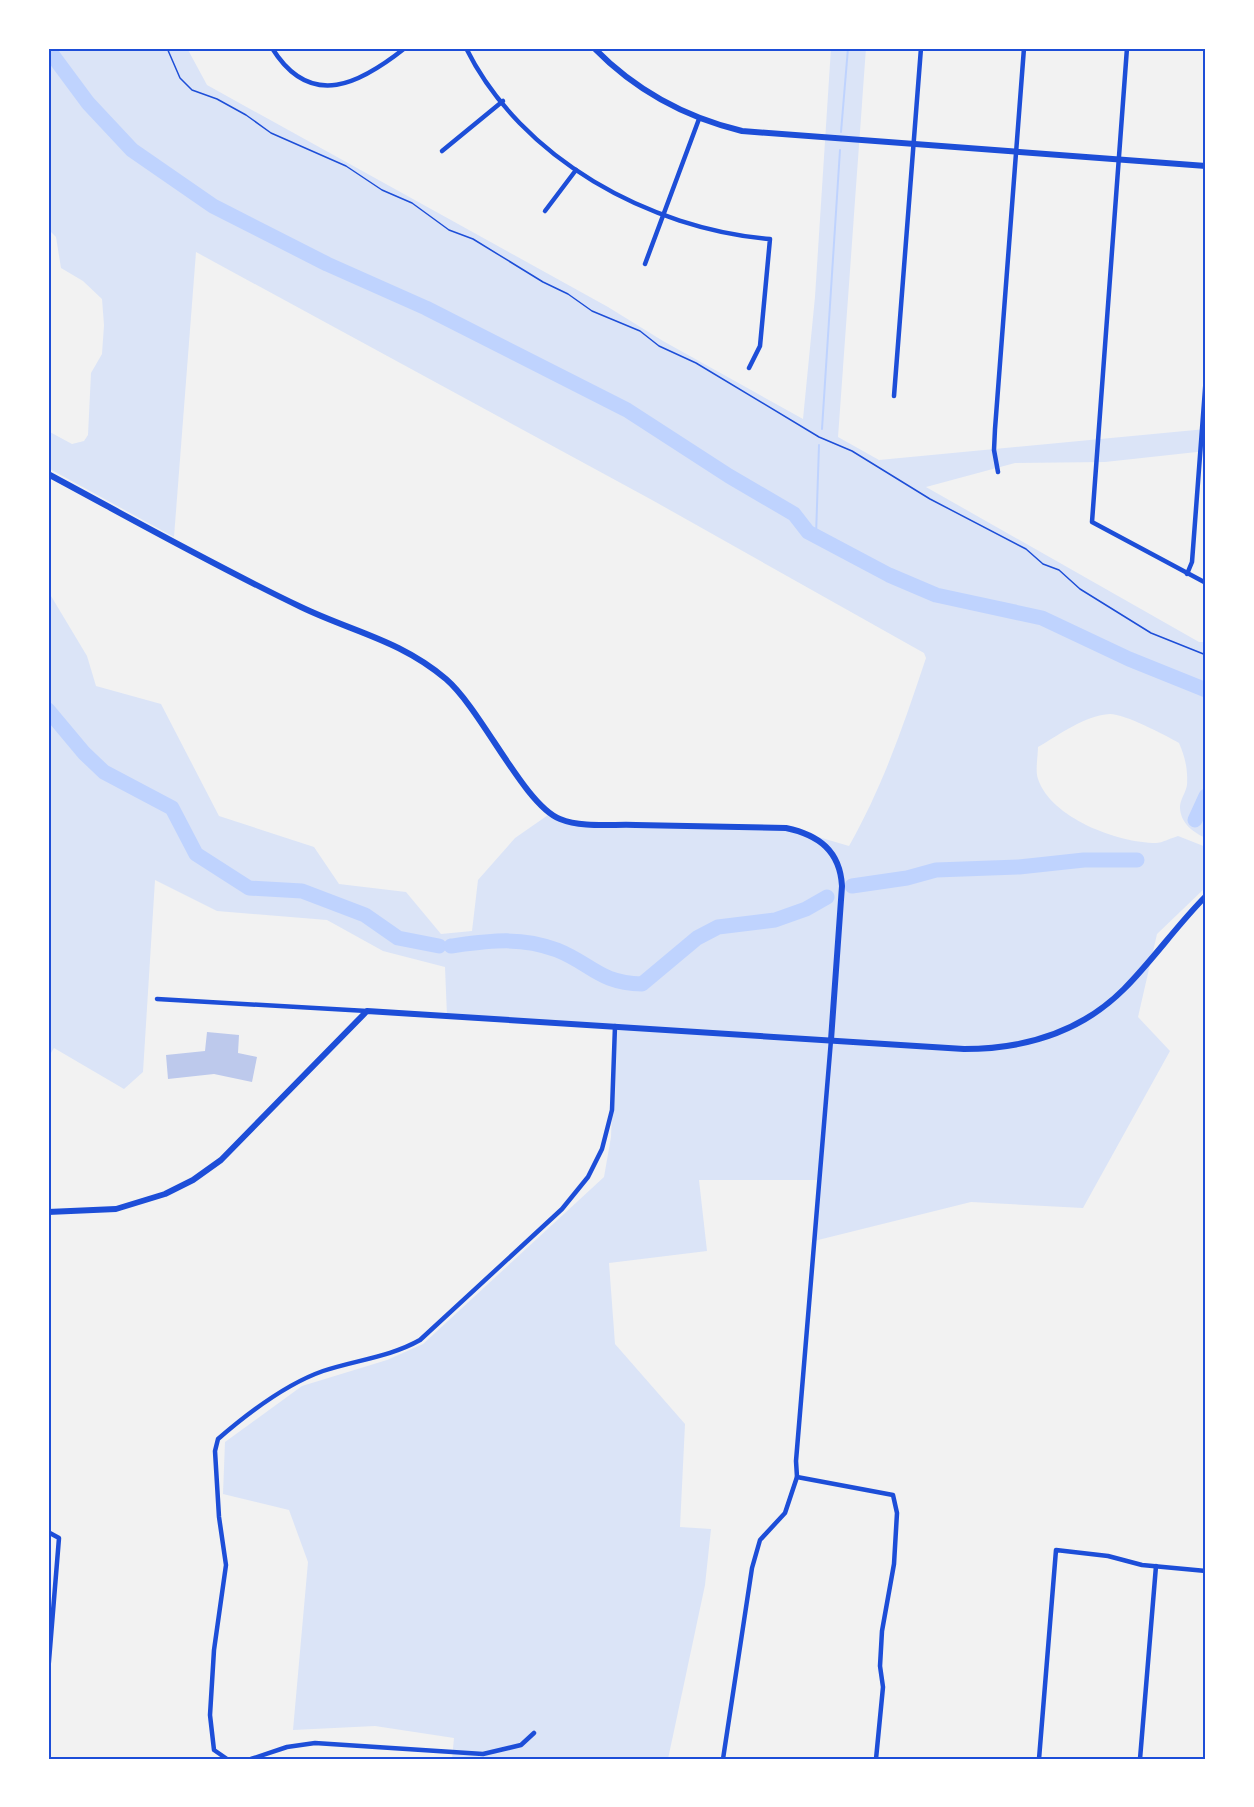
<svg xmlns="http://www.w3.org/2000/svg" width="1254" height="1807" viewBox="0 0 1254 1807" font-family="'Roboto Condensed',sans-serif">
	<rect width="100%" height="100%" fill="#f2f2f2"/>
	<path fill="#dbe4f7" d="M48,48H187L207,85L608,307L663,341L803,419L815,297L831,48H866L838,437L879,460L1206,429V451L1105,462L1015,463L926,487L1199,642H1206V838C1194,833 1180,823 1180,807C1180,800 1186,792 1187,785C1188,769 1185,757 1179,743C1165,735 1125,714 1110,714C1085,715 1059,735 1038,747C1038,756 1035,770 1038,779C1051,818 1118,843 1156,843C1162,843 1171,838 1178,836L1206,847V887L1157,934L1138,1017L1170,1051L1083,1208L971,1202L814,1241L819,1180H699L707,1251L609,1263L615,1344L685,1424L680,1527L711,1529L705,1585L668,1759H452L454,1738L375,1726L293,1730L308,1562L289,1510L223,1494L225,1442L302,1386L387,1360L423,1344L604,1177L611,1137L615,1027L447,1016L445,967L383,951L327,920L217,911L155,880L143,1072L124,1089L54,1048L48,1058V591L87,656L96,686L161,704L219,816L314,847L339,884L406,892L441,934L472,931L478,880L515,838L551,813L568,821L798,831L849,846C883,786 904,724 926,658L924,653L652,500L196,252L174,537L48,468V431L72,444L84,441L88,435L91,373L102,354L104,325L102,299L83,281L61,268L56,237L48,229Z"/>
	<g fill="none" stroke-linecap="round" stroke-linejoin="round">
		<g stroke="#bfd3fe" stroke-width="2">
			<path d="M841,132L848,48"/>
			<path d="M822,429L840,150"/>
			<path d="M816,536L819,445"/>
		</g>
		<g stroke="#bfd3fe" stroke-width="15">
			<path d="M48,49L88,103L132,150L213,206L327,264L426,308L627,410L729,476L794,514L808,532L889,575L936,595L1042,618L1129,659L1206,690"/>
			<path d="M48,710L84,753L104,772L172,808L196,854L249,888L302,891L365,915L398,938L439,946"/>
			<path d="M1195,820L1206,796"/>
			<path d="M852,886L907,878L936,870L1019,867L1084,860H1137"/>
			<path d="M451,946C489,941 520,936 557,950C592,964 599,983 642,984L697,938L718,927L775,920L806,909L827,897"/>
		</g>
	</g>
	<path fill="#bdc9ec" d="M207,1032L239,1035L238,1053L257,1057L252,1082L214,1074L168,1079L166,1055L205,1051Z"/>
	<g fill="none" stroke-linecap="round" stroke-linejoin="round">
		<path stroke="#1d4ed8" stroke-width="1.5" d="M167,48L180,78L192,90L217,99L246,115L271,133L346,166L382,190L412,203L449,230L473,239L543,282L568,294L592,311L640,331L659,346L696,363L819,437L852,451L930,499L1026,549L1043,564L1059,570L1080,589L1151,633L1206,655"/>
		<g stroke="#1d4ed8" stroke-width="4.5">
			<path d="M272,48C311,111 361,83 405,48"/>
			<path d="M466,48C521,159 650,229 770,239L760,346L749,368"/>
			<path d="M1127,48L1092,522L1206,583"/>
			<path d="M442,151L503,101"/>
			<path d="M545,211L576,170"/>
			<path d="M645,264L699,119"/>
			<path d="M894,396L921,48"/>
			<path d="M998,472L994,450L995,429L1024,48"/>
			<path d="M1187,574L1192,562L1206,376"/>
			<path d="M157,999L367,1011"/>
			<path d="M797,1477L893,1495L897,1513L894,1564L882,1631L880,1666L883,1687L876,1759"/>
			<path d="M48,1532L59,1538L48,1673"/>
			<path d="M227,1759L214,1750L210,1715L214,1650L226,1565L219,1517L215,1451L218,1439C248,1413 286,1384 323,1371C356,1360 390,1357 420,1340L562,1209L588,1177L602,1149L612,1110L615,1026"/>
			<path d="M251,1759L287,1747L315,1743L483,1754L521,1745L534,1733"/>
			<path d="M723,1759L752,1568L760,1540L785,1513L797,1477L796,1461L831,1040"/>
			<path d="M1039,1759L1056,1550L1108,1556L1142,1565L1206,1571"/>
			<path d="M1140,1759L1156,1566"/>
		</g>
		<g stroke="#1d4ed8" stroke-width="6">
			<path d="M594,48C636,91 684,117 742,131L1206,166"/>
			<path d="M48,474C132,519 215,566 301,607C353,632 400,640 446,679C482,710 524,805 560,819C582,828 612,824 636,825C686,826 736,827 786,828C819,835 840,851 842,886L831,1040"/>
			<path d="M48,1212L116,1209L165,1194L193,1180L221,1160L367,1011L964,1049C1024,1049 1081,1032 1124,989C1153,960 1177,925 1206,896"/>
		</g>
	</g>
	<rect width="1254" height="1807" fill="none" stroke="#ffffff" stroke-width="99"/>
	<rect x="50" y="50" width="1154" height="1708" fill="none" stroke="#1d4ed8" stroke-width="2"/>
</svg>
